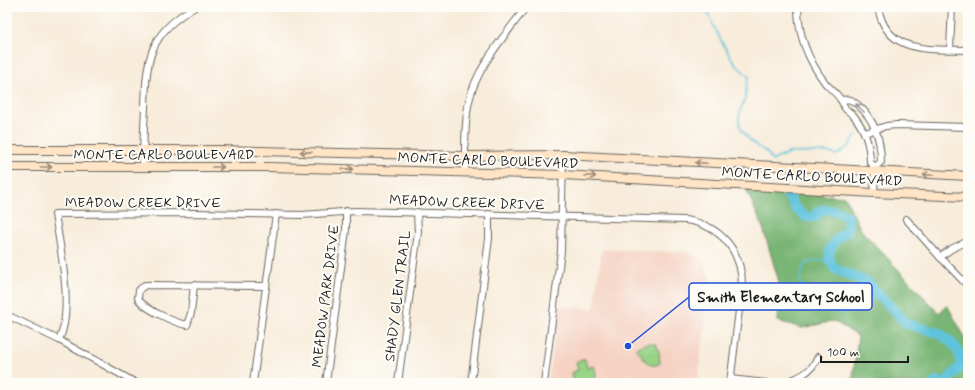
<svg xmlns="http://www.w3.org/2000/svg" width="975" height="390" viewBox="0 0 975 390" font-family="Mynerve,sans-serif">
	<rect width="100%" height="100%" fill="#fdfcf7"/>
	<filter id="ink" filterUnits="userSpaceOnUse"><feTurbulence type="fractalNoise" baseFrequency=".025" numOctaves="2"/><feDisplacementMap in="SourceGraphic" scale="8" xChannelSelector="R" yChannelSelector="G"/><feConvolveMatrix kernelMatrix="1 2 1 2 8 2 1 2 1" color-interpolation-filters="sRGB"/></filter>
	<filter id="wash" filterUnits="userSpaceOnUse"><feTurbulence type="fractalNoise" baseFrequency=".012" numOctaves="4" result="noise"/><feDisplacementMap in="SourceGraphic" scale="16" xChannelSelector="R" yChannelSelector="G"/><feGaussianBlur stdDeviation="0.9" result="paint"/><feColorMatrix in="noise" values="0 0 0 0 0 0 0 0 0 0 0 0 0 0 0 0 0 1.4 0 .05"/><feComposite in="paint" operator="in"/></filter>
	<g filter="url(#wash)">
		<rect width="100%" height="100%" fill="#f8ecda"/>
		<path fill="#f5d2c2" d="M602,249L684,252L693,255L700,259L705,265L709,277L710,290L697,383H548L559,306L594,309Z"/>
		<g fill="#97d387" stroke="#5a7852">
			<path d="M650,343L656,344L659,352L660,363C649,371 644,357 637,350V348L644,344Z"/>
			<path d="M585,359L587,368L594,366C596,372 598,377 593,383H573L571,373L578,370L576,362Z"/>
		</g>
		<path fill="#79b574" stroke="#4a6848" d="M746,189L845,197L861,230L939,313L947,305L968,343V383H850L853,377L858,336L834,321L802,328L778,321L779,282L763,228Z"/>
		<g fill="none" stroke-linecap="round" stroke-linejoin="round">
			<g stroke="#5ec3db" stroke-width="1.5">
				<path d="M705,7L720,39L735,64L749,77C745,84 747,93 744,101C742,107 739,112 739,119C738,129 749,140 757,146C766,153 766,149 772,161L788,153L827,152L836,155L840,153L849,146L856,136"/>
				<path d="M829,259C823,262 811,259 805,264C804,266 803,270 802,272C801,276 799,281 801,284C807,298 837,318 853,311C859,309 860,302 864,297H867L876,301H886"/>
			</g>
			<path stroke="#5ec3db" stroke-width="10" d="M787,194L796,209L806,217H816L818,211C832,208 837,210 848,218L847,231L837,239L830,249L829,259L835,269L867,282L907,324L939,333L952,343L958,351L962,365L945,383H940L937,381L934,383"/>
		</g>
	</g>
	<g filter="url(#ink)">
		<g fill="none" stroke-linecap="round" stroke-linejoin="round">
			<g stroke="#69655e" stroke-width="8">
				<g id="minor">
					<path d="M798,7C798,35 809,62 826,84C831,89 837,94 841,100C843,102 843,106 845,108C847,111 851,113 854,116C865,130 870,144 870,162L875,167"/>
					<path d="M878,7C886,55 931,49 968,50"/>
					<path d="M950,49L952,7"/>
					<path d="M841,100C844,100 848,99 851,100C853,101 856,104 858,105C875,120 881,141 881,162L875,167L874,193"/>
					<path d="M865,133L886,126L897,125L968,127"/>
					<path d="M143,166C143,147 144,127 145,108C146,60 149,32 195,7"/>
					<path d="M465,172C465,150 464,123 469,101C477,66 505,36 526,7"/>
					<path d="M906,219L940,257L968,286"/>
					<path d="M940,257L951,249L968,241"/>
					<path d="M194,285L191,313L187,325C175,323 142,308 138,298L139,290L145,285L266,286"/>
					<path d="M7,315L59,340L136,383"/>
					<path d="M59,340C74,310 60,247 55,214L195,213L302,215L356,211L685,220C720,225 742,250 742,286L730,383"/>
					<path d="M730,379L766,383"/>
					<path d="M253,383L276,214"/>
					<path d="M326,383L346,230V211"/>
					<path d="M398,383L418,232L417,212"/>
					<path d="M471,383L489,238V214"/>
					<path d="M544,383L561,251L563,155"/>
					<path d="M780,383C796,380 812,372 818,357"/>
				</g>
			</g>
			<g stroke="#69655e" stroke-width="10">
				<g id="secondary">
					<path d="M7,150H220L465,156L563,155L968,176"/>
					<path d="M7,167H269L563,175L874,193L968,197"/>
				</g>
			</g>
			<use href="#minor" stroke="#fff" stroke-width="6"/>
			<use href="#secondary" stroke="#ffe4c6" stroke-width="8"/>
		</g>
		<defs><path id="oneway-shaft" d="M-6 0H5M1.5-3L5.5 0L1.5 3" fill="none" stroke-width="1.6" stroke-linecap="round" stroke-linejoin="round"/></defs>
		<use stroke="#999" href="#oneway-shaft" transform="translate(860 108) rotate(-135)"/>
		<g stroke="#998a7a">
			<use href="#oneway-shaft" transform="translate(306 152) rotate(-179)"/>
			<use href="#oneway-shaft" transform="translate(701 163) rotate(-177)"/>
			<use href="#oneway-shaft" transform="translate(46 167)"/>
			<use href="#oneway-shaft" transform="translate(218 167)"/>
			<use href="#oneway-shaft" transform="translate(348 169) rotate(1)"/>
			<use href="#oneway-shaft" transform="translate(929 175) rotate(-177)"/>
			<use href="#oneway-shaft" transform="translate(590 176) rotate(3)"/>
		</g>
	</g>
	<g text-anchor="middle" stroke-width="4" stroke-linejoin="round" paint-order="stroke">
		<g font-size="14" fill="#1c1c1c" stroke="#fdfcf7">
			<text x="164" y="159">MONTE CARLO BOULEVARD</text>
			<text transform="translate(488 160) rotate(2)" y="5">MONTE CARLO BOULEVARD</text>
			<text transform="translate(812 176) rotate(3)" y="5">MONTE CARLO BOULEVARD</text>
			<text x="143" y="207">MEADOW CREEK DRIVE</text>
			<text transform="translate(467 202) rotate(2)" y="5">MEADOW CREEK DRIVE</text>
			<text transform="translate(325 296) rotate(-83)" y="5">MEADOW PARK DRIVE</text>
			<text transform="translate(397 296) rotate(-83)" y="5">SHADY GLEN TRAIL</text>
		</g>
	</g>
	<path fill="none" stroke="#1d4ed8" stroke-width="1.5" d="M628 346L689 297"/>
	<circle fill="#1d4ed8" stroke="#fdfcf7" stroke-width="1.5" cx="628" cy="346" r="4"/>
	<rect fill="#fdfcf7" stroke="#1d4ed8" stroke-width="1.5" x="689" y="283" width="183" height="27" rx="4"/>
	<g font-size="15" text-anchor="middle" font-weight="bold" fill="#1c1c1c">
		<text x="781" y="302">Smith Elementary School</text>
	</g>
	<rect width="975" height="390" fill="none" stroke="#fdfcf7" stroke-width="24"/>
	<path d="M821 356v6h87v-6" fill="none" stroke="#1c1c1c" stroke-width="2"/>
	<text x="827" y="356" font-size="12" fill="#1c1c1c" stroke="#fdfcf7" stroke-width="3" paint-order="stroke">100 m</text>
</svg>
